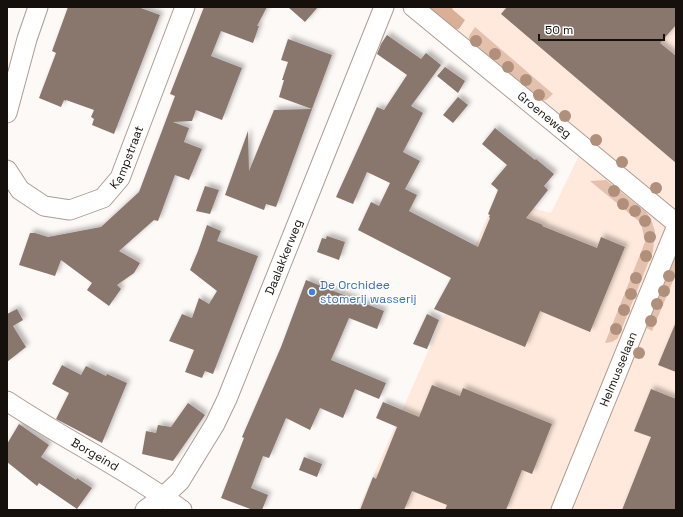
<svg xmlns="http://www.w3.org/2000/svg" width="683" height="517" viewBox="0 0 683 517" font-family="'Space Grotesk',sans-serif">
	<defs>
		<filter id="shadow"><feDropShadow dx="3.5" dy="-3.5" stdDeviation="2" flood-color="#0004"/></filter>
	</defs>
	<rect width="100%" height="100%" fill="#fdf9f7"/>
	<path fill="#ffe9dc" d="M421,7H676V510H358L496,198L551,213L586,141Z"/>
	<g fill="#e3c1ad">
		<path d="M475,27L553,94L546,100L539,101L468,43L469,36Z"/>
		<path d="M606,180L646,212L651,219L655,231L653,251L618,338L612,342L605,343L645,242L641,223L590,181Z"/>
		<path d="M676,251V274L652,331L645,327Z"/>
	</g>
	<path fill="#d9af96" d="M424,7H454L452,9L465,20L459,29L451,30Z"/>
	<g fill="#89776d" filter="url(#shadow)">
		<path d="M68,7H138L160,15L114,134L92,125L94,119L91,117L94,110L66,100V101L64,100L61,107L39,98L56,53L52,51Z"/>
		<path d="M204,7H267L257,26H259L253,43L221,31L211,56L242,68L222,120L196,110L192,121L173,122L189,128L184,142L202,149L189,180L175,175L158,221L154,220L119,251L140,263L134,273L117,285L121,289L109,306L87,290L92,283L61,260L55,276L19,265L30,233H35L48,237L101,227L139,192L175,96L170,94Z"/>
		<path d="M288,7H318L305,22Z"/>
		<path d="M507,7H676V25L660,43L676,56V163L501,14Z"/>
		<path d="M387,35L421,59L426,53L441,65L411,106L423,113L403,152L420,161L405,189L417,195L409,211L478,247L490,218L489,217L490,215L488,214L498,190L491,184L507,165L482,144L495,128L535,160L536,159L554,174L544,186L548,190L526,218L543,225L542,226L597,248L601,237L625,247L590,332L540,311L525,347L434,309L451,278L358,230L371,202L379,206L390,183L367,172L353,204L336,197L377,107L384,110L407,75L377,54L381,44Z"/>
		<path d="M288,39L332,55L312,109L279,97L284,80H282L288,62L281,60Z"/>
		<path d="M445,67L465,81L458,93L437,76Z"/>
		<path d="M458,97L468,105L453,123L443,115Z"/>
		<path d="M312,109L276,207L266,204L264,210L225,195L248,131L249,171L274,110Z"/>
		<path d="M205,186L219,190L210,214L196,211Z"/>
		<path d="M207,225L221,231L217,241L258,256L213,374L205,371L202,378L185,372L194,350L169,341L182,314L192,318L199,298L209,304L217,291L190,270L198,251Z"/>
		<path d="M327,236L345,242L339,260L317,252L322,238L326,239Z"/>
		<path d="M306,280L384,311L377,329L349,318L331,360L386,383L379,399L355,389L343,418L320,408L310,430L286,418L269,458L263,456L251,488L268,495L262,510H253L221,498L244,438L242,437L281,347Z"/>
		<path d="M17,309L23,320L13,326L26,347L7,362V314Z"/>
		<path d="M427,314L439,320L427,349L413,344Z"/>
		<path d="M676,322V372L658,365Z"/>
		<path d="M62,365L81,375L86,366L106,376L107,374L127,383L102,443L56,419L69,393L52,384Z"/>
		<path d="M432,385L460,396L463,388L552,424L532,474L522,470L506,510H445L447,505L412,491L404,510H360L373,477L376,479L397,427L376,418L383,402L419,417Z"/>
		<path d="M651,389L676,399V510H622L651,437L634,431Z"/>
		<path d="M188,403L205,415L173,461L142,454L146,431L156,433L158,425L171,427Z"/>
		<path d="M19,424L49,445L41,457L76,480L77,478L92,488L77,509L39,483L37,486L7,462V444Z"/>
		<path d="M304,457L322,464L317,477L299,470Z"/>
	</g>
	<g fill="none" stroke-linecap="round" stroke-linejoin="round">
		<g stroke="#ae9c91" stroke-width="21">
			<g id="minor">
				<path id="s1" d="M413,7L676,223"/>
				<path d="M7,113L27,39L38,7"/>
				<path id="s2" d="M7,170L20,190L44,206L70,210L103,198L120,178L185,7"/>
				<path id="s3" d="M7,401C64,439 126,469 182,510"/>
				<path id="s4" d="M145,510L163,497L180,481L215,424L227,399L384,7"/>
				<path id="s5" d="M561,510L676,228"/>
			</g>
		</g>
		<use href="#minor" stroke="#fff" stroke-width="19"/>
	</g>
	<g fill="#b0907b">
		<circle cx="476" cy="41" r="6"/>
		<circle cx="495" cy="54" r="6"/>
		<circle cx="508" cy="67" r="6"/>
		<circle cx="526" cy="80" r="6"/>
		<circle cx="539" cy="95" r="6"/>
		<circle cx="565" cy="116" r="6"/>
		<circle cx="596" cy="140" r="6"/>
		<circle cx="622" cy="162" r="6"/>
		<circle cx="656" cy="188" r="6"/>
		<circle cx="614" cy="191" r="6"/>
		<circle cx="623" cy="204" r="6"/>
		<circle cx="635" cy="211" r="6"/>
		<circle cx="645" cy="221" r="6"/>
		<circle cx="650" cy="237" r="6"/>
		<circle cx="646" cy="256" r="6"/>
		<circle cx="669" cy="276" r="6"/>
		<circle cx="636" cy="278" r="6"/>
		<circle cx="664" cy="291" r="6"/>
		<circle cx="631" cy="294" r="6"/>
		<circle cx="657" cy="304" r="6"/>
		<circle cx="624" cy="310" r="6"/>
		<circle cx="651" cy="321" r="6"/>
		<circle cx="616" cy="329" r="6"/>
		<circle cx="639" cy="353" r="6"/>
	</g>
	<circle fill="#3f7fe0" stroke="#fff" stroke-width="1.5" cx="312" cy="292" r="4"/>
	<g text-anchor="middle" stroke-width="3" stroke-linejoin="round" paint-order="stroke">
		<g font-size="12" fill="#16100c" stroke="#fff">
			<text dy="4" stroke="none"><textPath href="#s1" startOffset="170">Groeneweg</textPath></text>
			<text dy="4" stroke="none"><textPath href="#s2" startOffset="162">Kampstraat</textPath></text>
			<text dy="4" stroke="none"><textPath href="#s4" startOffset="293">Daalakkerweg</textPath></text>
			<text dy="4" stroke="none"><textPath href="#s5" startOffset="152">Helmusselaan</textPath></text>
			<text dy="4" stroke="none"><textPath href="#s3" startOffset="103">Borgeind</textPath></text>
		</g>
		<g font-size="12" fill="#366cbe" stroke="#fff" text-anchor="start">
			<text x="320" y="289">De Orchidee<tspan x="320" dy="14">stomerij wasserij</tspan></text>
		</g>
	</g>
	<rect width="683" height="517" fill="none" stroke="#16100c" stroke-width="16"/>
	<path d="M539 34v6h125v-6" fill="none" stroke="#16100c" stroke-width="2"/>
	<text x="545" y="34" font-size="12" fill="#16100c" stroke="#ffffff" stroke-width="3" paint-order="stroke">50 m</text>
</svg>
